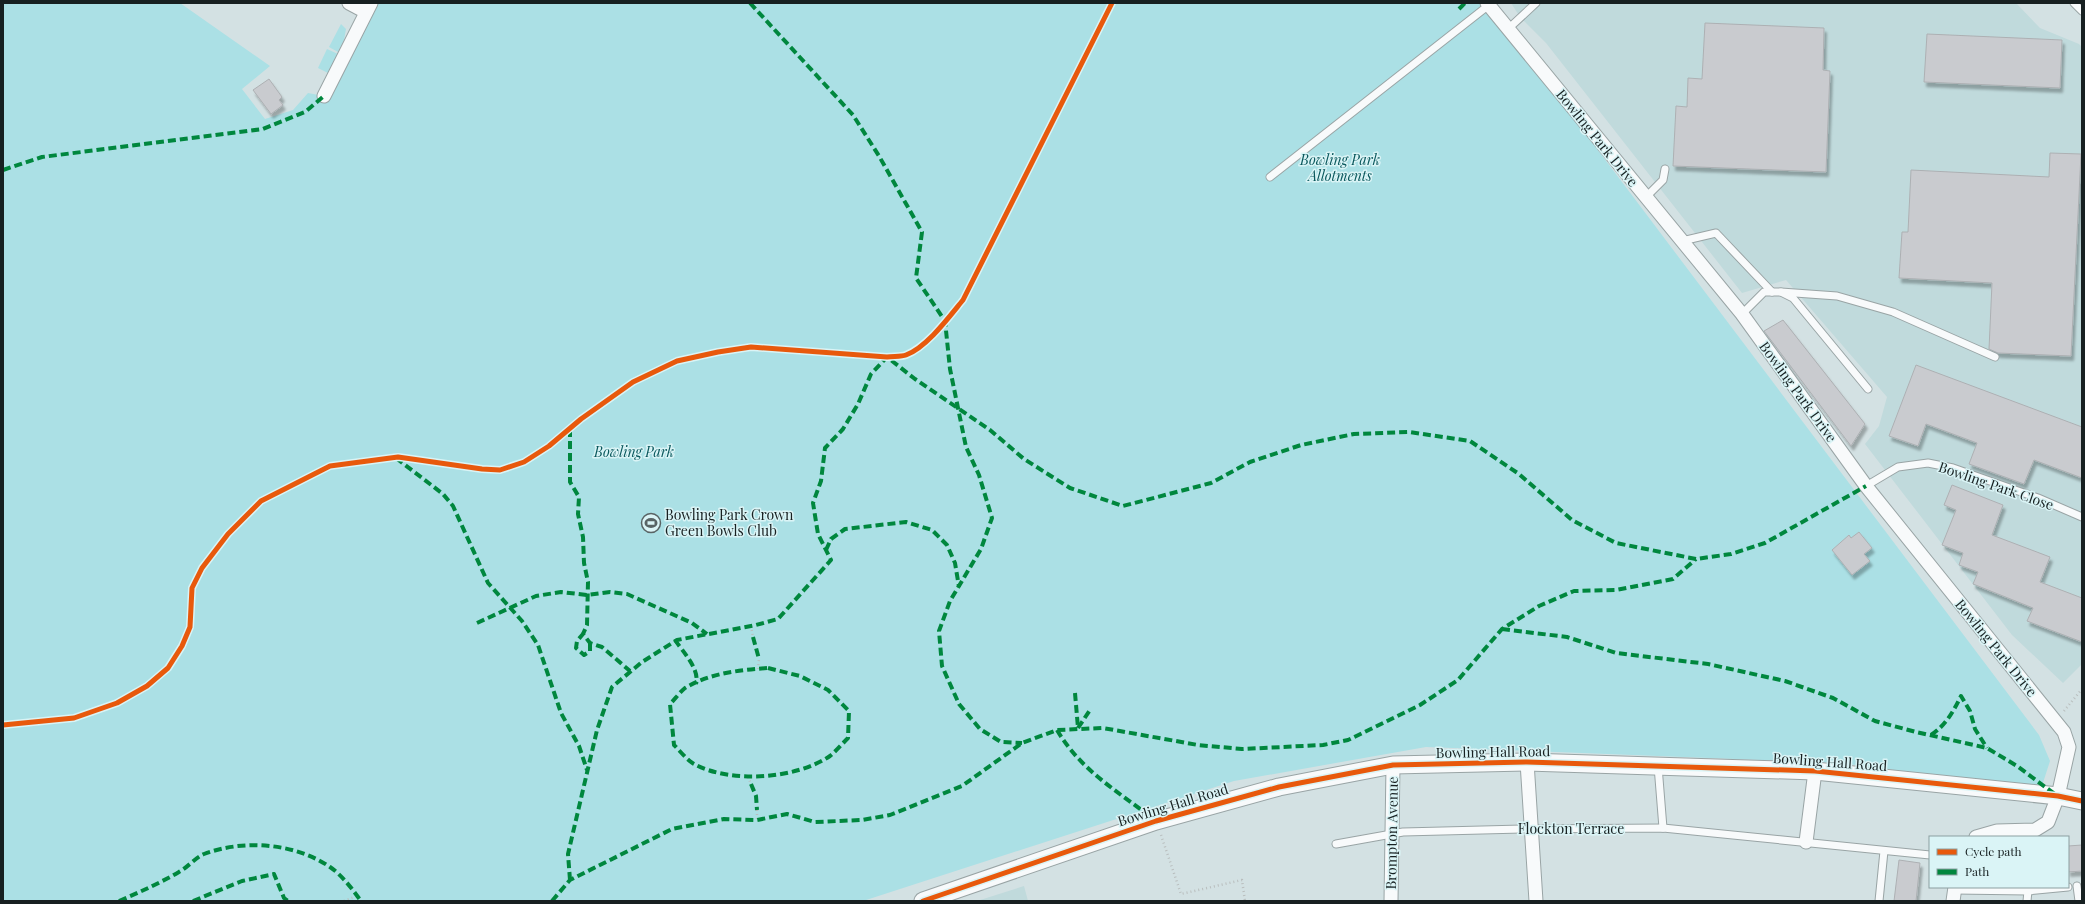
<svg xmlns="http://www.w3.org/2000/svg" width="2085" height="904" viewBox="0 0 2085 904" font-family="'Playfair Display',serif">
	<defs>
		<filter id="shadow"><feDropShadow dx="2.5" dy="4.5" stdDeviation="1" flood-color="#0004"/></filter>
	</defs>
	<rect width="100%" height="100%" fill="#d3e1e3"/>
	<g fill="#c0dadc">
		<path d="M1511,3H2016L2040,28L2079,44L2082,47V664L2063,683L2012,635L1865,444L1879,426L1887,397L1786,280L1742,293L1546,43L1520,17Z"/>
		<path d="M1024,886L1028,901H977Z"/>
	</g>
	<g fill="#abe0e5">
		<path d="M3,3H180L270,66L242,89L265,119L293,110L308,93L324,96L371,3H1487L2039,735L2050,761L2041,789L1840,763L1426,747L1234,781L863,901H3Z"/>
		<path d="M341,24L346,29L344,40L338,52L329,47Z"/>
		<path d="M327,49L338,54L328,73L318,68Z"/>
	</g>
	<g fill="#c9cbcf" stroke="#adb0b3" filter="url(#shadow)">
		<path d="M1705,23L1824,28L1823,70L1830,71L1826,172L1673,166L1676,106L1687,107L1688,78L1702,79Z"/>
		<path d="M1927,34L2062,40L2060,88L1924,82Z"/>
		<path d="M269,79L282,97L279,100L283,105L271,114L253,90Z"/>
		<path d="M2050,153L2081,154L2071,356L1998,353L1989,349L1992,283L1899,278L1902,232H1908L1911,170L2049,177Z"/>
		<path d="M1783,320L1865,424L1851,446L1764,331Z"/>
		<path d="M1916,365L2082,427V478L2034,460L2024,484L1969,464L1977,443L1926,424L1918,446L1889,436Z"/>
		<path d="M1952,485L2003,505L1992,535L2050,557L2040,582L2082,598V642L2027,621L2033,608L1973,584L1978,572L1959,565L1963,553L1942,545L1956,510L1944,505Z"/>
		<path d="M1859,532L1872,548L1864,554L1870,561L1852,575L1832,550L1849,535L1851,538Z"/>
		<path d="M2082,845V871L2068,872V846Z"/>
		<path d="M1899,860L1920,863L1916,901H1894Z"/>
	</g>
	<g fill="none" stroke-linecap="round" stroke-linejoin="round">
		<g stroke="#99a4a5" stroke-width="9">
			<g id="service">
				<path d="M2074,3L2082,11"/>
				<path d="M1508,29L1536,3"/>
				<path d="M1270,177L1489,5"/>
				<path d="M1646,197L1663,180L1665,169"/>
				<path d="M1682,241L1716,233L1772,292"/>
				<path d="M1781,292L1837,296L1893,312L1995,357"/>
				<path d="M1742,314L1764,292H1781L1793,298L1868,389"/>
				<path d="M1866,486L1898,467L1928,463L1953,468L2038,498L2082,517"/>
				<path d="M1658,766L1663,828"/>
				<path d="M1336,844L1403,832L1522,829L1663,828L1930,855"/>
				<path d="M2077,886L2079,901"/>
				<path d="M1955,890L2028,891L2068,887"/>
				<path d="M1879,901L1884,851"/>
				<path d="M2027,901L2028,891"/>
			</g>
		</g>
		<g stroke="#99a4a5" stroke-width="15">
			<g id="minor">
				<path d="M349,3L366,12"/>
				<path d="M1487,3L1742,314L1866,486L2064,732L2069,747L2058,796L2048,822L2035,830L1997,831L1976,837"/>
				<path d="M324,96L371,3"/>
				<path d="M1527,762L1536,901"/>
				<path d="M1806,842L1815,771"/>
				<path d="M1391,901L1393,765"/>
				<path d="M1953,901L1955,887"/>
			</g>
		</g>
		<g stroke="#99a4a5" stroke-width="19">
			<path id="tertiary" d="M923,901L1156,821L1279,787L1393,765L1527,762L1815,771L2058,796L2082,801"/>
		</g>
		<g stroke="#b9bebe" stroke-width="2.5" stroke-dasharray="1 3" stroke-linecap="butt">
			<path d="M751,626L753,637"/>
			<path d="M758,669L759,659"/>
			<path d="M2064,711L2082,689"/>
			<path d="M748,777L751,784"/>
			<path d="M757,810V820"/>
			<path d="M1161,835L1181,894L1242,880L1245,901"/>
			<path d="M344,901L357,896"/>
		</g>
		<use href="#service" stroke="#f8fafb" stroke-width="7"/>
		<use href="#minor" stroke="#f8fafb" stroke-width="13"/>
		<use href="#tertiary" stroke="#f8fafb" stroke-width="17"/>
		<g stroke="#00873e" stroke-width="4" stroke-dasharray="8 4" stroke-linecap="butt">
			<path d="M750,3L853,115L879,156L922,232L916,278L945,321L950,369L966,447L979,475L992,518L981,549L950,601L939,631L942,666L959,704L980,729L1001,742L1022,743"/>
			<path d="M1459,9L1465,3"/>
			<path d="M3,170L42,157L263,129L305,112L324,96"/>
			<path d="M570,429V482L579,497L578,514L583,537L584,563L588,582L587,625L583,634"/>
			<path d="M396,458L443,494L453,506L488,583L522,621L538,645L561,713L579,746L587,770"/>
			<path d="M826,550L831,539L845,529L906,522L932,530L947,545L955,563L959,587"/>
			<path d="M477,623L536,596L561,592L587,595L610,592L627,594L692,623L707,634"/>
			<path d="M1502,629L1567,637L1616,653L1708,664L1785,681L1833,698L1875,721L1916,732L1987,748L2017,766L2056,795"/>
			<path d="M753,637L759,659"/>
			<path d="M675,640C683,652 700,669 696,684"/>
			<path d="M590,643V651L584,655L576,648L577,641L583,634L590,643L602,647L630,671"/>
			<path d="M768,668L800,676L828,690L849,711L848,738C842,744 836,751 830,756C796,779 731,784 694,764C687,760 680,751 674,745L670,704C675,699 680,692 685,688C710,673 740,670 768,668Z"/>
			<path d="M1075,693L1078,728"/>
			<path d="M1078,728L1090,710"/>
			<path d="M1057,730C1081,771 1119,792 1156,821"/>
			<path d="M1931,735C1946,725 1953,712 1961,696L1970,711L1975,729L1987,748"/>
			<path d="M751,784L756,796L757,810"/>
			<path d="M570,880L568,854L597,730L612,687L642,662L677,640L756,625L778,619L831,560L818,534L813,503L821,481L825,448L843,429L858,404L871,374L887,357L915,379L990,430L1024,459L1070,488L1123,506L1211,483L1250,462L1301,445L1354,434L1409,432L1470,441L1519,474L1572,520L1616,543L1696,559L1731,554L1765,543L1866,486"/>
			<path d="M119,901C140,892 160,883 179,872C188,867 195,858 204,854C244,839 295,843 330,867C342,875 353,890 361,901"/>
			<path d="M193,901L242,881L274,874L284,898L288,901"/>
			<path d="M552,901L570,880L672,829L724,819L757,820L787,814L815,822L862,820L890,815L962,786L1022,743L1057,730L1103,728L1198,745L1242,749L1323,745L1348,740L1420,705L1458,680L1502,629L1539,606L1574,591L1616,590L1673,579L1696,559"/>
		</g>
		<g stroke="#daf4f6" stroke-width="8">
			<g id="cycleway">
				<path d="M3,725L74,718L117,703L147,686L168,668L182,646L190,627L192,588L202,568L228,534L261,501L330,466L398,457L482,469L500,470L524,462L549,446L581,419L633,382L677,361L718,352L751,347L887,357C893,356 901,357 906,355C927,347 949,317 963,300L1112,3"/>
				<path d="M923,901L1156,821L1279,787L1393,765L1527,762L1815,771L2058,796L2082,801"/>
			</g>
		</g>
		<use href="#cycleway" stroke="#e8590c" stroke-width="5"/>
	</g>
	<defs>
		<g id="stadium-ring" transform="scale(1)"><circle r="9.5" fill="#daf4f6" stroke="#596465" stroke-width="1.5"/><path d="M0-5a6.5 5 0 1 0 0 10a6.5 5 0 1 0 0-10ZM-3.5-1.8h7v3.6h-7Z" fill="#596465"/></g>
	</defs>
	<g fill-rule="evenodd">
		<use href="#stadium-ring" x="651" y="523"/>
	</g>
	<g text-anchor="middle" stroke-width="3" stroke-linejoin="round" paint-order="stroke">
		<g font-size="14" fill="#172021" stroke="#daf4f6">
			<text transform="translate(1597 138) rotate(51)" y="5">Bowling Park Drive</text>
			<text transform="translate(1798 392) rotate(54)" y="5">Bowling Park Drive</text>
			<text transform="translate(1996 486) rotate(19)" y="5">Bowling Park Close</text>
			<text transform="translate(1996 648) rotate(51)" y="5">Bowling Park Drive</text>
			<text transform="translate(1493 752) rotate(-1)" y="5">Bowling Hall Road</text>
			<text transform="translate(1830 762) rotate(4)" y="5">Bowling Hall Road</text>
			<text transform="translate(1173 805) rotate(-17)" y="5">Bowling Hall Road</text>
			<text x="1571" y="834">Flockton Terrace</text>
			<text transform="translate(1392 833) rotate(-89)" y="5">Brompton Avenue</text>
		</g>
		<g font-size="14" font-style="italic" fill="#0a585d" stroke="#daf4f6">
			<text x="1340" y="165">Bowling Park<tspan x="1340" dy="16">Allotments</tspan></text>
			<text x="634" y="457">Bowling Park</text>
		</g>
		<g font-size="14" fill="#172021" stroke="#daf4f6" text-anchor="start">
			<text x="665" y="520">Bowling Park Crown<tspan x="665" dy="16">Green Bowls Club</tspan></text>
		</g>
	</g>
	<rect width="2085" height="904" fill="none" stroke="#172021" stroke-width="8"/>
	<rect x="1929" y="836" width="140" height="52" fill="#daf4f6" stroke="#8c9fa1"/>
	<rect x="1937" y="849" width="20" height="6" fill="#e8590c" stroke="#8c9fa1"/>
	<text x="1965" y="856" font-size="12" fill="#172021">Cycle path</text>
	<rect x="1937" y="869" width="20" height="6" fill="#00873e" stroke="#8c9fa1"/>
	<text x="1965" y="876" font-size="12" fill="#172021">Path</text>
</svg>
